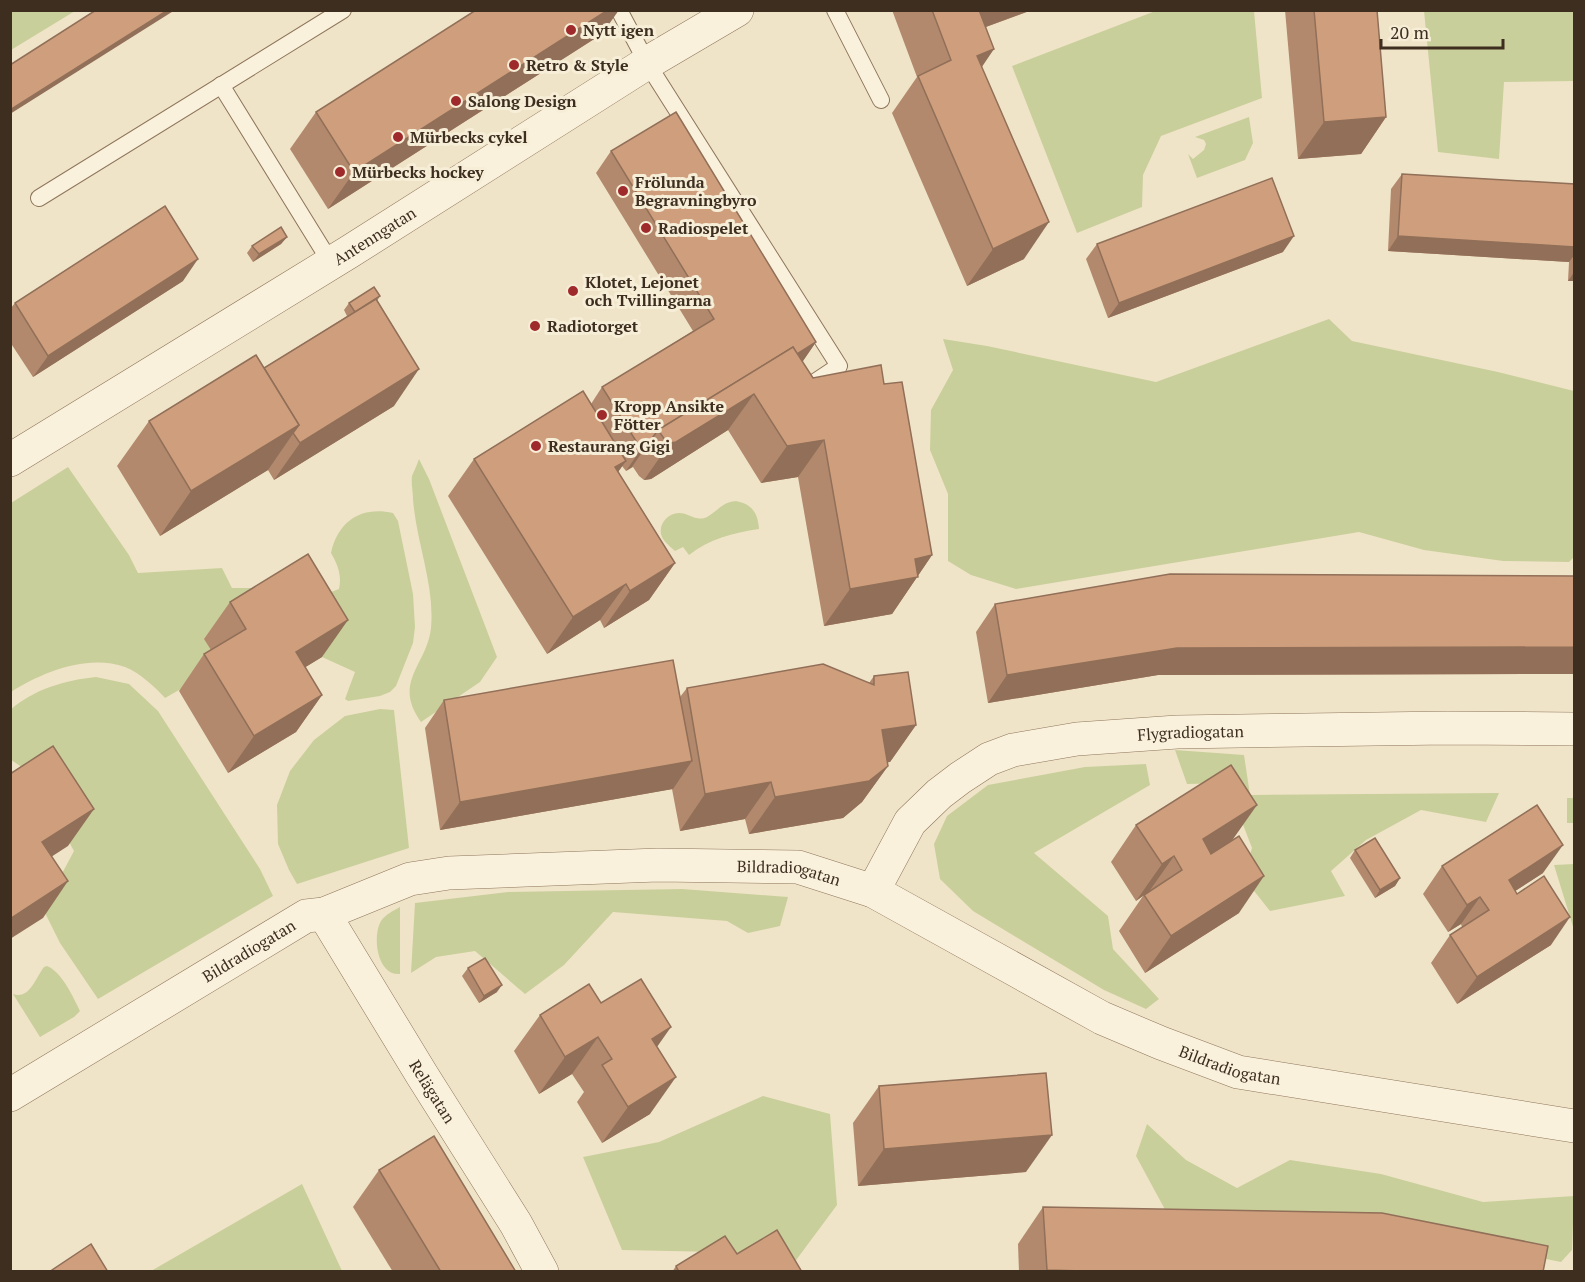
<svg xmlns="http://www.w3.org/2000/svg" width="1585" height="1282" viewBox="0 0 1585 1282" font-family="'PT Serif',serif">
	<rect width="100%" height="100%" fill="#f0e4c8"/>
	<g fill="#c9cf9b">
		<path d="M11,10H75V11L11,50Z"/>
		<path d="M1158,10L1254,11L1262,98L1161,136L1143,175L1142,207L1077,233L1012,66Z"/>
		<path d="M1424,11H1574V81L1504,82L1499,159L1438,152Z"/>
		<path d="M1249,117L1253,143L1245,160L1197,178L1188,154L1193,159L1204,150L1206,144L1204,140L1195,137Z"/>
		<path d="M1329,319L1352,341L1498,372L1574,391V557L1569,562L1503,561L1424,550L1359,532L1016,589L971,575L948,561V494L930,450L931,410L953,370L943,339L987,346L1156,382Z"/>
		<path d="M419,459L429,479L497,657L480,682L421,722C392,682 427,665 431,628C435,585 416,542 413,499C413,492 411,483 412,476C414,471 417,465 419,459Z"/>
		<path d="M68,467L129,555L138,573L222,568L232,588H281L323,595L339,589C342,576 338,565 331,553C338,522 360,506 393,513L398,521L413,594L415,627L413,643L396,686L390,692L380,696L348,701L345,699L355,672L322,657L282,592L221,666L165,698C155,687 140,673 125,667C87,654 43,672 11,692V503Z"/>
		<path d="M736,501C752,504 758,513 759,529C733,533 709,539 689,555L683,547L675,551C671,547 665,543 662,537C657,526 667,513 679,513C689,513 696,522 707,517C718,511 722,502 736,501Z"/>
		<path d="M96,677L129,684L158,711L260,869L273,896L98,999L60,943L43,909L74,851C57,820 43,778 11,760L10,710C34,689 66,680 96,677Z"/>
		<path d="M380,709L394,710L409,848L297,884L289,870L278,844L277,805L290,771L314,740L345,716Z"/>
		<path d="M1175,750L1244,755L1250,795L1499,793L1486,822L1421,810L1366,840L1331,871L1345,896L1270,911L1243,877L1252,848L1227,783L1187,784Z"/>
		<path d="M1146,764L1150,785L1034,853L1108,916L1113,949L1159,999L1146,1009L1104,990L973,911L940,879L934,844L947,816L988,785L1085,767Z"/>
		<rect x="1567" y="798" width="7" height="25"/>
		<path d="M1574,864V930L1554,865Z"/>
		<path d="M682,889L788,897L780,926L748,933L727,921L613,912L564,965L525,994L475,951L436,957L411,973L415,903L508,892Z"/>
		<path d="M400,907V974C377,976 372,936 381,921C386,914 393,911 400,907Z"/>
		<path d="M47,966C62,972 73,997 80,1011L74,1017L40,1037L13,994C29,1000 35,979 44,967Z"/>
		<path d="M763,1096L830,1114L837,1205L788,1271L717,1252L622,1250L583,1157L659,1142Z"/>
		<path d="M1147,1124L1186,1160L1237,1188L1290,1160L1381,1174L1483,1202L1574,1196L1572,1250L1561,1262L1425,1234L1169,1217L1136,1156Z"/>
		<path d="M302,1184L342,1271H151Z"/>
	</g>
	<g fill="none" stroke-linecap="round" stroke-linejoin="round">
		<g stroke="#8d765c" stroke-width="18">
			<g id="lane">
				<path d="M619,10L647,63L839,366L806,388"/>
				<path d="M835,10L881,100"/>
				<path d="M221,85L331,263"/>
				<path d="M39,198L343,10"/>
			</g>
		</g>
		<g stroke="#8d765c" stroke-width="34">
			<g id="street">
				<path id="s1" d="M10,460L349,252L647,63L737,10"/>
				<path id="s2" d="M873,891L910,822L939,794L960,778L989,759L1013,750L1077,739L1177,732L1447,728L1574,729"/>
				<path id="s3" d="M324,914L422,1075L516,1224L542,1272"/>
				<path id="s4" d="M10,1095L306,916L324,914L410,879L449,873L658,865L798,867L873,891L1102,1018L1161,1043L1238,1072L1574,1126"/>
			</g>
		</g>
		<use href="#lane" stroke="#faf1dc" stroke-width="16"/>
		<use href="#street" stroke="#faf1dc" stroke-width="33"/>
	</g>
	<g fill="#b2896c">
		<path d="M892,10H1032L986,27L982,67L1024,259L967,286L892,113L917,77Z"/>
		<path d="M1285,10H1377L1386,117L1361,154L1298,159Z"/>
		<path d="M602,34L328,209L290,149L316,112Z"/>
		<path d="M611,151L816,342L802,362L813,378L884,384L932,555L892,614L824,626L798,477L761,483L728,430L651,479L644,480L639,476L633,467L626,471L622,466L618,472L675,563L649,600L604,628L600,620L547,654L448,496L474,459L591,404L602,387L693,331L596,173Z"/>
		<path d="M1402,174L1575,184V281H1568L1569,262L1388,251L1391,189Z"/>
		<path d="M287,237L281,244L253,262L247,253L252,246Z"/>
		<path d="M1097,244L1283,252L1108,318L1086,259Z"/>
		<path d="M183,281L33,377L10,342V309L15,303Z"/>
		<path d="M380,296L377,301L394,406L274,480L268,470L160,536L117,466L149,421L264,368L347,316L344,310L349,303Z"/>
		<path d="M1575,576V674L1158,675L988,703L976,632L995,604Z"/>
		<path d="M230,602L322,657L305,667L322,695L296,732L228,773L179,691L204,654L211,650L204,639Z"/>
		<path d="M874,676L916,725L890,762H888V766L862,802L843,818L749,834L745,819L680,831L672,789L440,830L425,728L444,700L680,697L687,688L869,683Z"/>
		<path d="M1136,825L1232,840L1239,913L1145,973L1119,931L1143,896L1136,901L1111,862Z"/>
		<path d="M1355,850L1400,878L1395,886L1375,898L1350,858Z"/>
		<path d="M1442,866L1543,873L1515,891L1551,945L1457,1004L1431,963L1450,935L1462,927L1461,924L1448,932L1423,894Z"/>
		<path d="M468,968L497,992L479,1003L462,976Z"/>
		<path d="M601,1003L657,1047L650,1114L602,1143L577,1102L584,1092L572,1074L539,1094L514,1051L540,1015Z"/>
		<path d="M879,1086L1026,1172L858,1186L853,1123Z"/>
		<path d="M379,1170L516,1272H393L353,1207Z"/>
		<path d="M1043,1207L1543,1272H1019L1018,1244Z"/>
		<path d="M737,1254L802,1272H672L676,1266Z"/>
	</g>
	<g fill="#916f58">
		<path d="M168,10H175L10,114V110Z"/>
		<path d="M608,10H619L602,34L328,209L354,172Z"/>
		<path d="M971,10H1032L950,40Z"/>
		<path d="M994,49L969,86L977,56Z"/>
		<path d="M1386,117L1361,154L1298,159L1324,122Z"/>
		<path d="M1049,222L1024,259L967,286L993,249Z"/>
		<path d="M1294,236L1283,252L1108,318L1119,303Z"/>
		<path d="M1398,236L1575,247V254L1569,262L1388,251Z"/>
		<path d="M287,237L281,244L253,262L259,254Z"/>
		<path d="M198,259L183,281L33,377L48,356Z"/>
		<path d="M1575,271V281H1568Z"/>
		<path d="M816,342L801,364L754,394L728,430L651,479L644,480L670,443L663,436Z"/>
		<path d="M419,369L394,406L274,480L300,443Z"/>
		<path d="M299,425L268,470L160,536L191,491Z"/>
		<path d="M824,440L798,477L761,483L787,446Z"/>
		<path d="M647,445L632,467L626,471L641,449Z"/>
		<path d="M626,461L600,497L615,467Z"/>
		<path d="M932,555L892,614L824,626L850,589L915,559Z"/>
		<path d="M675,563L649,600L604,628L630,591Z"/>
		<path d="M626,584L600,620L547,654L573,617Z"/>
		<path d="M348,620L322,657L270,689L296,652Z"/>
		<path d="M1575,647V674L1158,675L988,703L1007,675L1177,648Z"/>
		<path d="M322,695L296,732L228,773L254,736Z"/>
		<path d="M916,725L890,762L856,767L882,730Z"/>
		<path d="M692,761L673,789L440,830L460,802Z"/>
		<path d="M888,766L862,802L843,818L749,834L775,797Z"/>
		<path d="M771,782L745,819L680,831L705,794Z"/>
		<path d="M1257,805L1231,842L1179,875L1203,839Z"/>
		<path d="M94,809L68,846L17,879L42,842Z"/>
		<path d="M1563,845L1543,873L1489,908L1509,880Z"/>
		<path d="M1174,856L1148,893L1144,895L1136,901L1162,864Z"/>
		<path d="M1264,876L1239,913L1145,973L1171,936Z"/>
		<path d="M1400,878L1395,886L1375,898L1380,890Z"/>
		<path d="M68,881L43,918L10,939V919Z"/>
		<path d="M1480,897L1461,924L1448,932L1467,905Z"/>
		<path d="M1570,917L1551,945L1457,1004L1477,977Z"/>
		<path d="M502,985L497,992L479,1003L484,996Z"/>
		<path d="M671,1027L645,1064L652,1039Z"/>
		<path d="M598,1037L572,1074L539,1094L565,1057Z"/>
		<path d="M676,1077L650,1114L602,1143L628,1107Z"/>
		<path d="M1052,1135L1026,1172L858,1186L884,1149Z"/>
		<path d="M1047,1270L1121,1272H1046Z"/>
	</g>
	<g fill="#cf9f7d" stroke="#916f58" stroke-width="1.5">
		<path d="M96,10H168L10,110V65Z"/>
		<path d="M476,10H608L354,172L316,112Z"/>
		<path d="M932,10H979L994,49L977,56L1049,222L993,249L918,76L951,60Z"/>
		<path d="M1314,10H1377L1386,117L1324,122Z"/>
		<path d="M676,112L816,342L797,354L793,347L658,430L647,445L641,449L602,387L714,319L611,151Z"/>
		<path d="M1402,174L1575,184V247L1398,236Z"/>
		<path d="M1272,178L1294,236L1119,303L1097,244Z"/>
		<path d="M165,206L198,259L48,356L15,303Z"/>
		<path d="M281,227L287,237L259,254L252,246Z"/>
		<path d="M374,287L380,296L355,312L349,303Z"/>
		<path d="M376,299L419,369L300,443L293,433L299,425L264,368Z"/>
		<path d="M793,347L813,378L881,365L884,384L902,382L932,555L915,559L918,577L850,589L824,440L787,446L754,394L676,442L670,443L665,440L658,430Z"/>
		<path d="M256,355L299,425L191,491L149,421Z"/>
		<path d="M583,391L626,461L615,467L675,563L630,591L626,584L573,617L474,459Z"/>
		<path d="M308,554L348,620L296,652L322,695L254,736L204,654L246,629L230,602Z"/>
		<path d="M1170,574L1575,576V647L1177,648L1007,675L995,604Z"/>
		<path d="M673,660L692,761L460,802L444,700Z"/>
		<path d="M823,664L874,685V676L908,672L916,725L882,730L888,766L869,781L775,797L771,782L705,794L687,688Z"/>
		<path d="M53,746L94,809L42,842L68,881L10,919V774Z"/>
		<path d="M1231,765L1257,805L1203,839L1211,854L1239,836L1264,876L1171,936L1144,895L1182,870L1174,856L1162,864L1136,825Z"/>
		<path d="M1537,805L1563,845L1509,880L1517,894L1544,876L1570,917L1477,977L1450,935L1489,910L1480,897L1467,905L1442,866Z"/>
		<path d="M1375,838L1400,878L1380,890L1355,850Z"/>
		<path d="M485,958L502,985L484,996L468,968Z"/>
		<path d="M641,979L671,1027L652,1039L676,1077L628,1107L602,1065L612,1059L598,1037L565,1057L540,1015L589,984L601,1003Z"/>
		<path d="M1046,1073L1052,1135L884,1149L879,1086Z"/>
		<path d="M434,1136L516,1272H441L379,1170Z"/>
		<path d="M1043,1207L1382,1213L1548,1246L1543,1272H1121L1047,1270Z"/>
		<path d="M777,1230L802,1272H679L676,1266L725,1236L737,1254Z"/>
		<path d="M91,1244L108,1272H49Z"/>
	</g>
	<g fill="#9e2a2b" stroke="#f7eed8" stroke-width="2">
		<circle cx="571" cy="30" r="6"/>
		<circle cx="514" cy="65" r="6"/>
		<circle cx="456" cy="101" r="6"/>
		<circle cx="398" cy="137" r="6"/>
		<circle cx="340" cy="172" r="6"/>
		<circle cx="623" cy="191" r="6"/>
		<circle cx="646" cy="228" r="6"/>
		<circle cx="573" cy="291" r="6"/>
		<circle cx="535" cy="326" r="6"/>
		<circle cx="602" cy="415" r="6"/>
		<circle cx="536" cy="446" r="6"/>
	</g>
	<g text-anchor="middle" stroke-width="6" stroke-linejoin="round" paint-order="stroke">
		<g font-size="16" font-weight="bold" fill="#3d2e20" stroke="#f7eed8" text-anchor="start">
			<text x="583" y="36">Nytt igen</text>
			<text x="526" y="71">Retro &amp; Style</text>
			<text x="468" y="107">Salong Design</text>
			<text x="410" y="143">Mürbecks cykel</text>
			<text x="352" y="178">Mürbecks hockey</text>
			<text x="635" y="188">Frölunda<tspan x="635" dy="18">Begravningbyro</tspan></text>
			<text x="658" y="234">Radiospelet</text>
			<text x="585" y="288">Klotet, Lejonet<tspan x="585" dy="18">och Tvillingarna</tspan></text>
			<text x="547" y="332">Radiotorget</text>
			<text x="614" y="412">Kropp Ansikte<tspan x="614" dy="18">Fötter</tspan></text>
			<text x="548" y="452">Restaurang Gigi</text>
		</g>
		<g font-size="16" fill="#3d2e20" stroke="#f7eed8">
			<text dy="6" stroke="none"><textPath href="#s1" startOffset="428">Antenngatan</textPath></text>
			<text dy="6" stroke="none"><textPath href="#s2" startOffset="384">Flygradiogatan</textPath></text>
			<text dy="6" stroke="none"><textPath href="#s4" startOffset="837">Bildradiogatan</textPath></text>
			<text dy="6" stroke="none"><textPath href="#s4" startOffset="279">Bildradiogatan</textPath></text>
			<text dy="6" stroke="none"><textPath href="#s4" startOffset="1323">Bildradiogatan</textPath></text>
			<text dy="6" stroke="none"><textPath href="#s3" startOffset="208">Relägatan</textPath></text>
		</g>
	</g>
	<rect width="1585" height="1282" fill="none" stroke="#3d2e20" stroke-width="24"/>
	<path d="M1381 39v9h122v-9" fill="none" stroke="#3d2e20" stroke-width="3"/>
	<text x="1390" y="39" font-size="18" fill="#3d2e20" stroke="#f7eed8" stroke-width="4.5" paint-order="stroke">20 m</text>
</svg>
